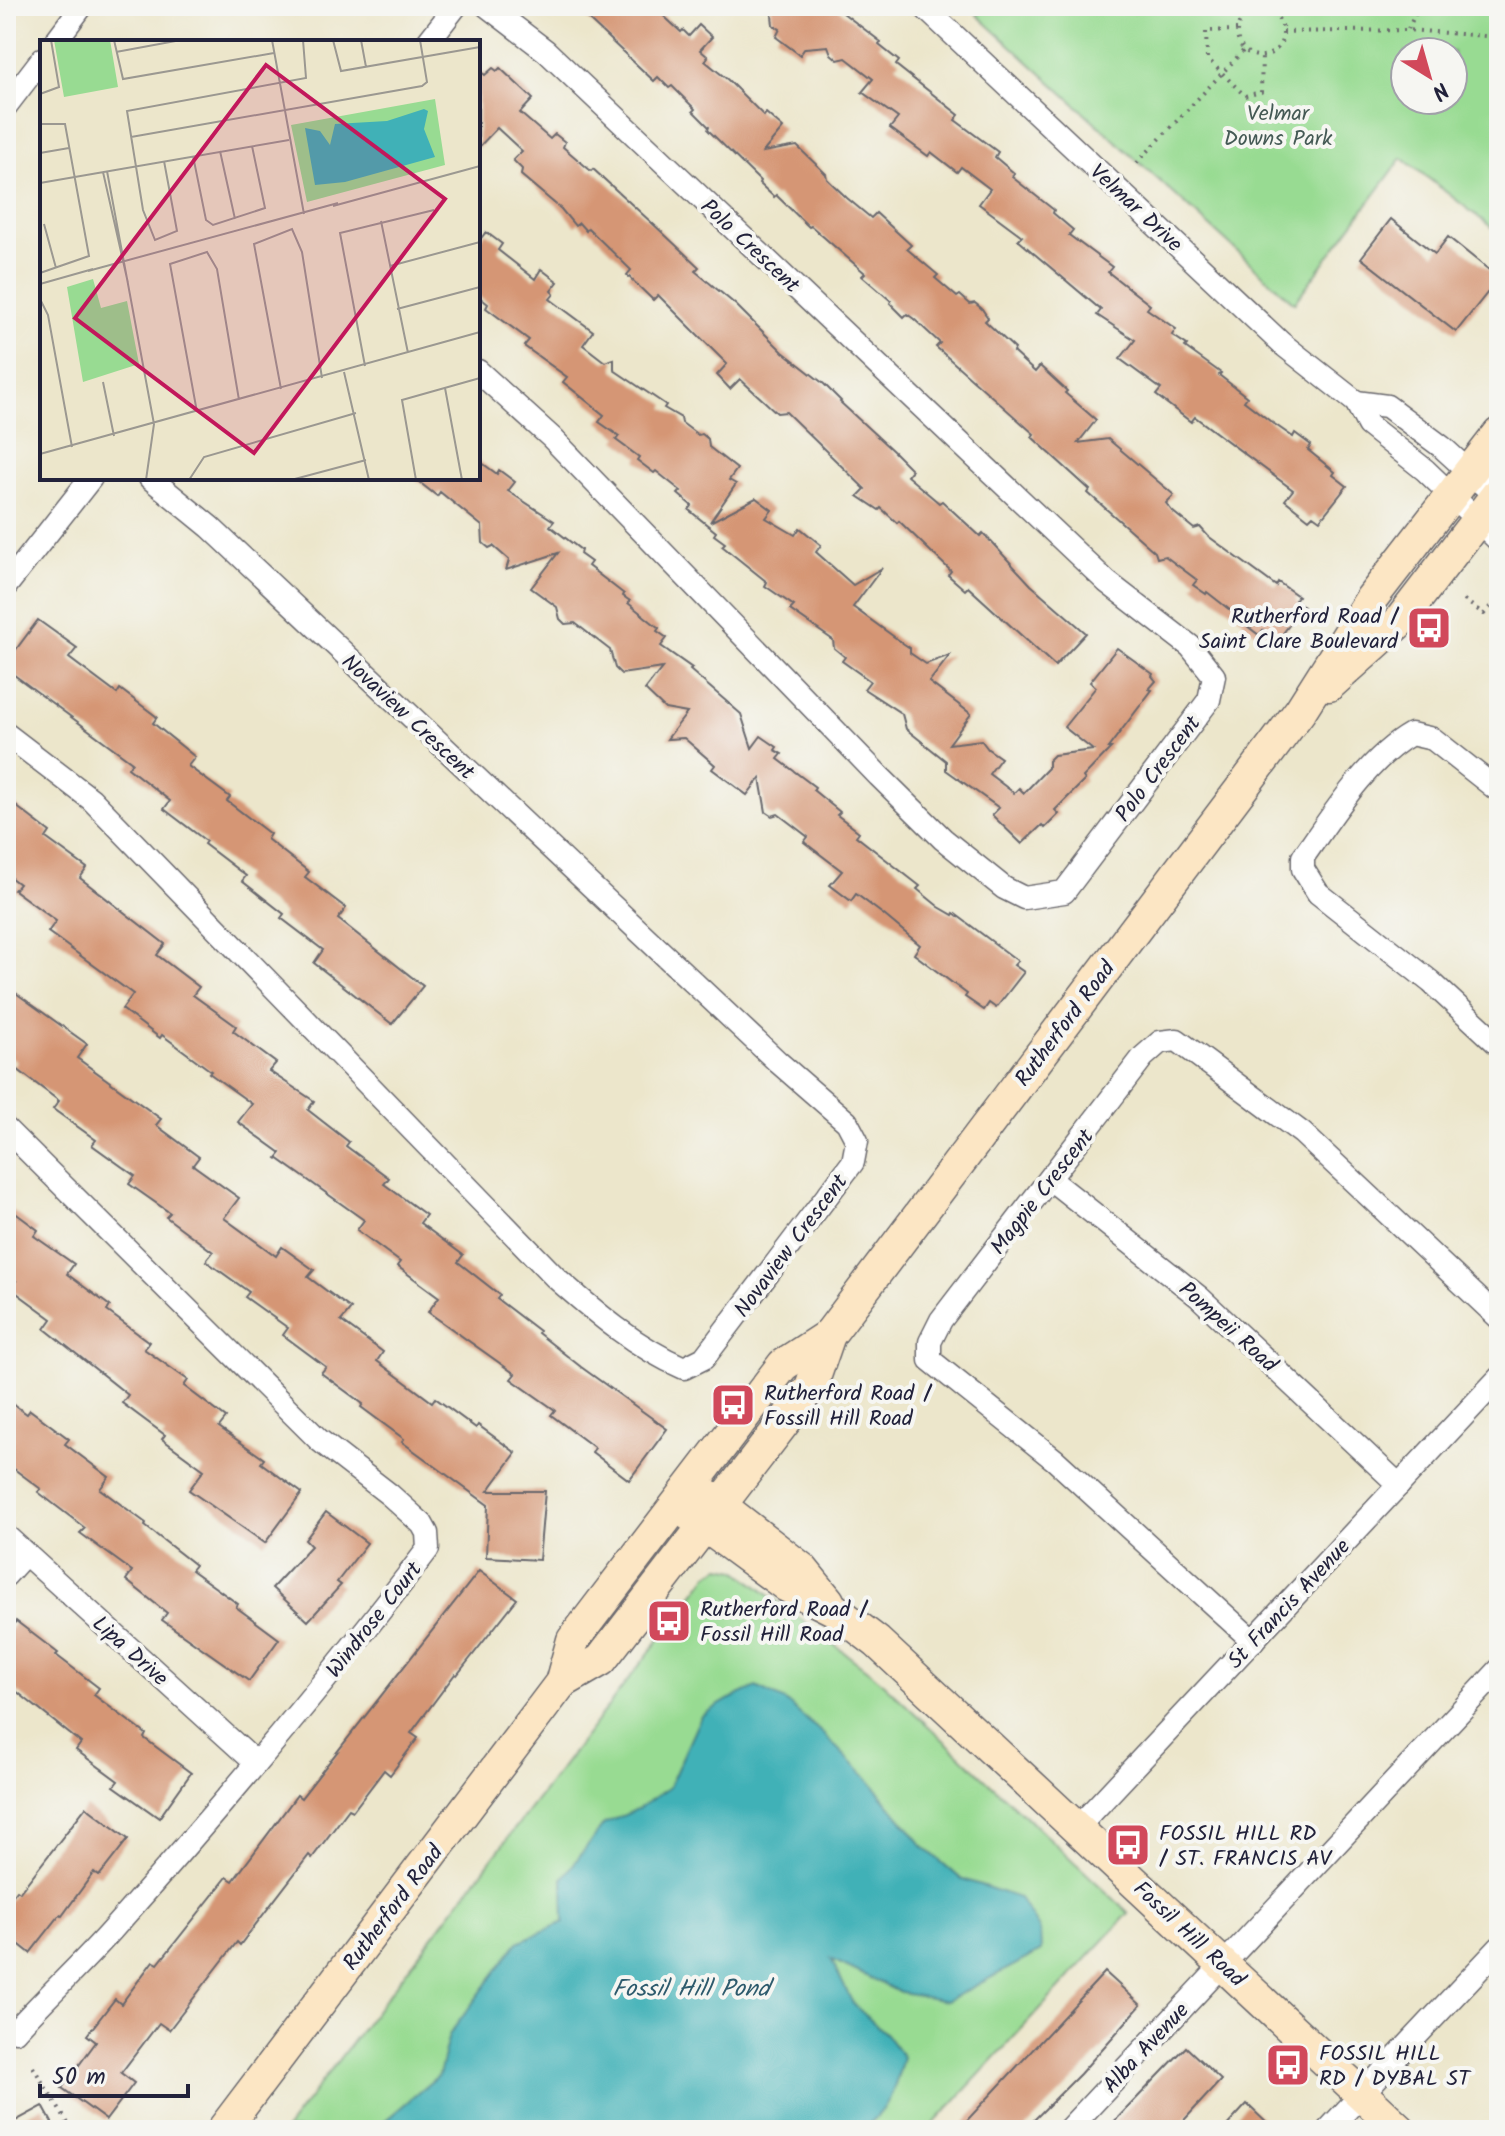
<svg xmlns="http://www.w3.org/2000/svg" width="1505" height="2136" viewBox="0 0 1505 2136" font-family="Kalam,sans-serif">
	<rect width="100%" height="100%" fill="#f6f6f2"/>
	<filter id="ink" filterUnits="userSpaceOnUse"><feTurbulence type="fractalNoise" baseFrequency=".0125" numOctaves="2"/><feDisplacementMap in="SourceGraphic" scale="16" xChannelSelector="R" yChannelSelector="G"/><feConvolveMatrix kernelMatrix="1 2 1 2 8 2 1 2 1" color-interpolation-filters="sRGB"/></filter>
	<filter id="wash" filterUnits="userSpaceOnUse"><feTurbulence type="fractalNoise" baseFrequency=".006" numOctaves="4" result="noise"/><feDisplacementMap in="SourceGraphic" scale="32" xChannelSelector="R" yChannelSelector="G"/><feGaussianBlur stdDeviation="1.8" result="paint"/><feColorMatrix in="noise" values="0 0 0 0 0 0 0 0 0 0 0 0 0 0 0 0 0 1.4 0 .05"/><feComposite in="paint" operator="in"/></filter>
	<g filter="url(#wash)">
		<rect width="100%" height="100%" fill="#ece6cb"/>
		<g fill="#98db92" stroke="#5d7e66" stroke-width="2" fill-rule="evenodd">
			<path d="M984,6H1499V233L1402,158L1294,303L977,15ZM1453,52V100H1405V52Z"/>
			<path d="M721,1567L736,1570L875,1676L1129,1913L928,2130H285L709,1574Z"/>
		</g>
		<path fill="#40b1b7" stroke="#316a79" stroke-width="2" d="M756,1687L785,1701L822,1733L869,1780L923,1846L960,1878L1019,1898L1040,1930L1041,1951L947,2001L901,1993L831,1959L853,2004L886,2034L903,2057C896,2087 888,2114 860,2130H374L439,2075L449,2035L518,1942L564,1922L563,1878L604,1824L638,1809L669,1787L701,1716L728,1700Z"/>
		<g id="blocks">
			<g fill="#d59675">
				<path d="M574,6H653L681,32L683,30L689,36L699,25L712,37L700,50L708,57L705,61L728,80L764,116L766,113L783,128L763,152L797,146L826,174L827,179L847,198L871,218L876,213L911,245L907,249L938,275L935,278L957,297L960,295L970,304L975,303L982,309L988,318L985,321L1015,349L1013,352L1035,372L1040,366L1067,391L1065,393L1096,420L1078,443L1108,439L1174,495L1166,503L1172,511L1194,529L1200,527L1208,536L1276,586L1278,582L1298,596L1295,600L1303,607L1277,641L1263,630L1259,635L1243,623L1244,621L1207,592L1206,594L1193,585L1197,580L1165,556L1157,558L1155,552L1088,493L1090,490L1032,437L1034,434L936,347L940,343L914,319L907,314L904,317L890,303L891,301L862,276L865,273L811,226L809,227L776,195L774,197L759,183L760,181L708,130L709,127L693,111L695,109L672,86L669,88L658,77L654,81Z"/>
				<path d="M771,6H834L881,42L879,45L899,61L896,65L959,115L955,120L998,152L995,157L1014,173L1012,177L1054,210L1053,213L1073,230L1069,235L1112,267L1108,272L1150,305L1147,309L1176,329L1172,335L1187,345L1185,347L1221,373L1219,375L1247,397L1244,401L1270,421L1293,437L1295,433L1311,445L1308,450L1335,472L1333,475L1347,486L1320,520L1313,515L1309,519L1285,500L1293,490L1195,417L1191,422L1156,395L1161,389L1120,359L1135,340L1097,315L1101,310L1018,240L1022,236L979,204L990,189L961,167L957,172L931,152L928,156L890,128L898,118L862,92L873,79L846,58L838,60L831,54L828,46L805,48L800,55L776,37L780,29L773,25Z"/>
				<path d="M493,68L497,71L500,68L533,99L520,113L550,139L555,134L565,142L563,147L591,171L593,169L664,234L699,267L695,271L736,305L783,352L824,384L841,401L840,402L893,451L912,470L907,476L939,503L942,501L980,536L983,533L1031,585L1086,633L1055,666L968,587L965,590L948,575L951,571L899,521L897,523L881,508L879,510L858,496L865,489L786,412L777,413L740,379L730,389L717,375L727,364L658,295L653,300L627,275L631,270L588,228L586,231L579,223L575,226L561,209L521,175L522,169L513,160L522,151L497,128L478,148V70L485,75Z"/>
				<path d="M1391,219L1435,254L1448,237L1499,278L1456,332L1361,258Z"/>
				<path d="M486,232L502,244L498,250L535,279L541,269L558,282L551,291L554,294L550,299L593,331L583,345L605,362L614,359V370L666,405L664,408L681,418L682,423L698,435L702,434L708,439L709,447L737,469L729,480L736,484L710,522L756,498L772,510L766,518L795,535L800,528L821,545L816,552L853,585L882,568L853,607L904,644L910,648V653L926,664L950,655L929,682L971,714L949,744L981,740L988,749L1001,758L989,774L1014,793L1019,788L1024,793L1048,768V761L1054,755L1093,750L1064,727L1096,687L1090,682L1117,648L1153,674L1152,676L1156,681L1149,689L1152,690L1108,748H1111L1083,777L1085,780L1055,810L1059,814L1045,828L1042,825L1022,844L992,815L999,808L946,770V761L906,729L902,714L864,689L870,681L842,661L845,657L834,648L833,640L790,610L794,606L765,586L767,582L722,546L725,543L714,535L716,532L689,510L692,506L678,494L681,491L656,471L654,473L637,460L639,457L616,440L619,436L599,422L604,415L563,382L567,377L524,346L529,340L486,308L488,304L478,296V242Z"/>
				<path d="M478,460L497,474L499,470L515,482L508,491L554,521L550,526L581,550L580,554L591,562L588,566L624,594L623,596L630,601L628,603L659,628L657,631L667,638L661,646L692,668L690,670L741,714L752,748L761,736L777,747L775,750L782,754L778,759L815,787L813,790L840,812L837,815L859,832L856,836L920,886L917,889L939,907L953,915L954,913L1018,961L1014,965L1024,972L996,1008L989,1003L984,1010L965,997L967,994L914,954L920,945L884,915L856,894L851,901L830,885L842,871L804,842L808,837L778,814L772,816L766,812L760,778L747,795L712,769L715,765L684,738L667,739L687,713L665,709L645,690L662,668L621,674L615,668L610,650L575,623L565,624L560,619L557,607L531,588L558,553L506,570L509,560L493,546L489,548L483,543L482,526L440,492L437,496L414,478H478Z"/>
				<path d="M38,620L77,648L69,658L117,694L120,689L157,717L153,723L195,757L188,766L230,797L227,801L270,834L267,839L309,872L305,877L346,908L338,919L423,986L392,1024L314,963L323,950L281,918L284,914L242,881L246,876L204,844L206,841L164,809L170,801L128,768L132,762L6,669V663Z"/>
				<path d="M12,803L50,832L46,838L87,868L80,878L165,944L157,955L199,987L193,995L236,1026L233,1031L276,1063L269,1071L314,1101L308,1110L349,1142L346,1146L389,1178L384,1184L426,1215L420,1223L463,1255L458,1262L500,1295L497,1299L539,1331L538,1333L581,1367L667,1429L629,1480L592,1452L595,1448L551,1415L555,1410L511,1379L515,1374L428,1312L439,1297L397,1266L400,1262L357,1230L364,1220L277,1158L281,1153L238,1122L252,1104L209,1073L211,1071L162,1035L160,1038L122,1009L133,994L48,932L56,921L14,890L19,884L6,874V811Z"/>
				<path d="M6,986L87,1044L77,1058L161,1119L156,1125L199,1157L193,1165L239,1198L224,1218L276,1256L282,1247L314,1270L308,1277L351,1309L341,1321L383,1352L377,1361L432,1402L435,1398L476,1428L478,1425L516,1453L488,1491H545L539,1560L486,1557L488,1505L402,1442L404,1439L361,1407L363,1404L321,1373L326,1367L283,1335L288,1328L245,1297L249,1292L206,1261L213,1252L166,1217L170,1213L129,1184L135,1176L92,1145L96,1140L53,1109L59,1101L13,1066L17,1061L6,1053Z"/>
				<path d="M6,1206L38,1230L34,1236L74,1264L67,1274L110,1306L107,1311L149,1342L144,1349L188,1380L184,1386L226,1418L219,1427L264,1459L261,1463L302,1493L265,1543L189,1490L204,1470L162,1439L165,1435L122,1403L128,1395L45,1329L52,1319L10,1288L16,1281L6,1274Z"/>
				<path d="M6,1399L27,1414L30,1410L69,1439L65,1444L109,1477L100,1489L146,1523L145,1526L195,1565L191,1570L238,1604L236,1607L279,1639L249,1681L162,1620L167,1613L126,1580L132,1571L80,1533L85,1528L38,1492L41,1489L6,1463Z"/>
				<path d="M326,1512L367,1543L337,1582L341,1585L308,1621L272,1588L311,1546L305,1540Z"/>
				<path d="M479,1571L517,1599L457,1675L455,1674L411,1733L418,1738L390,1775L384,1770L353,1811L349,1809L312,1858L309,1855L240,1945L237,1942L169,2030L159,2023L121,2073L134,2083L106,2120L62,2088L96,2042L87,2035L115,1999L121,2004L153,1961L158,1964L227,1877L233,1881L297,1795L301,1798Z"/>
				<path d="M16,1621L58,1653L56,1655L99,1688L94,1695L146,1734L144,1738L191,1773L159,1818L114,1786L118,1781L76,1750L81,1743L6,1683V1635Z"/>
				<path d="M86,1807L128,1839L99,1876L94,1872L62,1916L60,1915L30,1953L6,1934V1904L17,1890L20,1892Z"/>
				<path d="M1105,1972L1141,2005L1080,2074L1024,2130H958Z"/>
				<path d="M1186,2047L1221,2080L1175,2130H1106Z"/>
				<path d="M1247,2104L1274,2130H1223Z"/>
				<path d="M43,2106L56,2130H6V2126Z"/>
			</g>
		</g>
	</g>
	<g filter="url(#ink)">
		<use href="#blocks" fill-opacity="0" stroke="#69676d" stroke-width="2"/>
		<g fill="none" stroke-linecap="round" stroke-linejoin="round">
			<g stroke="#69676d" stroke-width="25">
				<g id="street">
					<path d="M923,6L1281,343L1356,402L1368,425L1425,470L1499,541"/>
					<path d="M55,42L82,6"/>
					<path d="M428,42L456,6"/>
					<path d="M6,106L42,59"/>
					<path d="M478,371L552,438L879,776L943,839L1004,888L1024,898L1064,892L1209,700L1214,676L1190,646L1107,582L546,51L487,6"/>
					<path d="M1356,402L1387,406L1442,447L1499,499"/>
					<path d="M6,586L91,478"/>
					<path d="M6,734L91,799L555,1277C595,1312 635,1347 684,1368L704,1358L853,1162L857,1141L847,1122L778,1062L210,527L150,478"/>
					<path d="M1499,791L1433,739L1411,734C1367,759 1332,816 1303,857V869L1318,893L1431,982L1499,1045"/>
					<path d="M6,1129L319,1440L390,1495L422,1524L427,1533L428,1549C328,1681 221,1807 112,1930C81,1965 46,1997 15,2031"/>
					<path d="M1050,1179L1199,1297L1399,1485"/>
					<path d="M6,1536L256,1763"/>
					<path d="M6,1575L25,1554"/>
					<path d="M1253,1641L1055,1460L930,1360V1342L941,1320L1143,1057L1160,1042L1177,1040L1302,1133L1499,1318"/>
					<path d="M1077,1828L1499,1378"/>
					<path d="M1068,2130L1499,1670"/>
					<path d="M1328,2130L1499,1948"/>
				</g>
			</g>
			<g stroke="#69676d" stroke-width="35">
				<g id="secondary">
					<path d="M1329,685L1399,622L1499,492"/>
					<path d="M704,1493L802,1569L828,1601"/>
					<path d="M689,1514L787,1586L835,1610L877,1642L1400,2130"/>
					<path d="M561,1683L601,1660L811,1387L829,1335L1300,711L1371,599L1499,434"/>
					<path d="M223,2130L561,1683L573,1640L783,1365L829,1335"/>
				</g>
			</g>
			<g stroke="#69676d" stroke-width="4" stroke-dasharray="2 6" stroke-linecap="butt">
				<circle cx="1260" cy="33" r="23"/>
				<path d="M1408,29L1419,6"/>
				<path d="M1237,30L1206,31L1207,58L1245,96L1261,92L1262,56"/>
				<path d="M1283,32L1408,30L1499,37"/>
				<path d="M1137,163L1244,50"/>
				<path d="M1464,600L1484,614L1499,596"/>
				<path d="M33,2067L72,2130"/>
			</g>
			<use href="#street" stroke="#fff" stroke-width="22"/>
			<use href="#secondary" stroke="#fce6c4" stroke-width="32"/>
		</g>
	</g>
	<defs>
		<g id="bus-square" transform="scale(2.3)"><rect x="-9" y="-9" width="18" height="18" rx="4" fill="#d1495b" stroke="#f6f6f2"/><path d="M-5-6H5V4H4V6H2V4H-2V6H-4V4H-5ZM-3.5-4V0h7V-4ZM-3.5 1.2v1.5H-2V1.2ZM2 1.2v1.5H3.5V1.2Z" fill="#fff"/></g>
	</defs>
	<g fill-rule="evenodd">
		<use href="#bus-square" x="1429" y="628"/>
		<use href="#bus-square" x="733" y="1405"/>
		<use href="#bus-square" x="669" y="1621"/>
		<use href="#bus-square" x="1128" y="1845"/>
		<use href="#bus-square" x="1288" y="2065"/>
	</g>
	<g text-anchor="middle" stroke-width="8" stroke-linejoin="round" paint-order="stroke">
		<g font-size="22" fill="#455a55" stroke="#f6f6f2">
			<text x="1278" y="120">Velmar<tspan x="1278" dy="25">Downs Park</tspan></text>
		</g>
		<g font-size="22" fill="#22223b" stroke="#f6f6f2">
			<text transform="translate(1137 207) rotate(43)" y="8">Velmar Drive</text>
			<text transform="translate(751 245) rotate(43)" y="8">Polo Crescent</text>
			<text transform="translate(409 716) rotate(43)" y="8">Novaview Crescent</text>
			<text transform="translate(1157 768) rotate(-53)" y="8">Polo Crescent</text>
			<text transform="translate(1064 1023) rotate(-53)" y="8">Rutherford Road</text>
			<text transform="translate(1041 1191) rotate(-52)" y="8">Magpie Crescent</text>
			<text transform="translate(790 1245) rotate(-53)" y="8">Novaview Crescent</text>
			<text transform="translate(1229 1326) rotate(42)" y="8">Pompeii Road</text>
			<text transform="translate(1288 1603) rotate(-47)" y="8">St Francis Avenue</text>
			<text transform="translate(373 1619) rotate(-52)" y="8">Windrose Court</text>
			<text transform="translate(131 1650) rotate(42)" y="8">Lipa Drive</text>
			<text transform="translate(392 1907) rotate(-53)" y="8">Rutherford Road</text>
			<text transform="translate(1190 1933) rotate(43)" y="8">Fossil Hill Road</text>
			<text transform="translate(1145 2047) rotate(-47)" y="8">Alba Avenue</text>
		</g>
		<g font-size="22" fill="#22223b" stroke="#f6f6f2" text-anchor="start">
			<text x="1398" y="623" text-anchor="end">Rutherford Road /<tspan x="1398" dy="25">Saint Clare Boulevard</tspan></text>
			<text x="764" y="1400">Rutherford Road /<tspan x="764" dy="25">Fossill Hill Road</tspan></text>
			<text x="700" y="1616">Rutherford Road /<tspan x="700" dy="25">Fossil Hill Road</tspan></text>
			<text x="1159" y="1840">FOSSIL HILL RD<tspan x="1159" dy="25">/ ST. FRANCIS AV</tspan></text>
			<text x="1319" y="2060">FOSSIL HILL<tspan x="1319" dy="25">RD / DYBAL ST</tspan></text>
		</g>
		<g font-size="24" font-style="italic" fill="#2e5b6d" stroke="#f6f6f2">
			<text x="691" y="1996">Fossil Hill Pond</text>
		</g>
	</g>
	<g transform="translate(40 40)">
		<rect width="440" height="440" fill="#ece6cb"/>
		<path d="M14,0H70L78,47L24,57ZM395,59L405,125L267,162L251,85ZM53,239L61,268L87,261L99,324L43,342L27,247Z" fill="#98db92"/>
		<path d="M384,69L388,71L384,89L395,117L305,142L275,145L265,88L280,91L290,105L295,84L347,81Z" fill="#40b1b7"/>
		<path fill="none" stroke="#9b9891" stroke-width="2" d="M74,0L83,39L234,13M232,0L264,174M293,0L301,31L440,7M321,0L326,27M76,12L141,0M0,54L19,47L11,0M0,84H25L49,216L0,233M91,97L382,46L387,42L380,0M180,111L195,179M0,113L29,108M153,116L166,180L173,185L225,168L212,106M124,121L137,191L115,200L103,170L87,71L266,38L263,0M67,131L114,384L106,440M63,132L88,243M0,143L249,100M293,166L440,126M341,181L368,313M4,184L16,228M350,226L440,202M48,231L298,163M0,244L53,229M0,259L8,275L32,407M357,269L440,247M325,326L300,193L394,170M304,332L329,440M63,342L74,396M405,348L422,440M241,349L214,204L252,189L262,212L282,338M157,372L130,224L167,212L177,229L199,360M0,414L440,292M149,440L164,417L316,373M251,440L326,420M376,440L362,360L440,338"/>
		<path fill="#c2185b" fill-opacity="0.15" stroke="#c2185b" stroke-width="4" d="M226,25L405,159L214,413L35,278Z"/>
		<rect width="440" height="440" fill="none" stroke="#22223b" stroke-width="4"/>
	</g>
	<rect width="1505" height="2136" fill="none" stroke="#f6f6f2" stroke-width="32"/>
	<g transform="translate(1429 76) rotate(143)"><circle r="38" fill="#f6f6f2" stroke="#a1a1a9" stroke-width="2"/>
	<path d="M0-6L14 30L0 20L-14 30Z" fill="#d1495b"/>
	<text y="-12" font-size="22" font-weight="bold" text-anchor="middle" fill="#22223b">N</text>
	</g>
	<path d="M40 2084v12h148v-12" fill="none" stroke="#22223b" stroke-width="4"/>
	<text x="52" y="2084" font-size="24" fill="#22223b" stroke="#f6f6f2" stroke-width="6" paint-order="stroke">50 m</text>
</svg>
